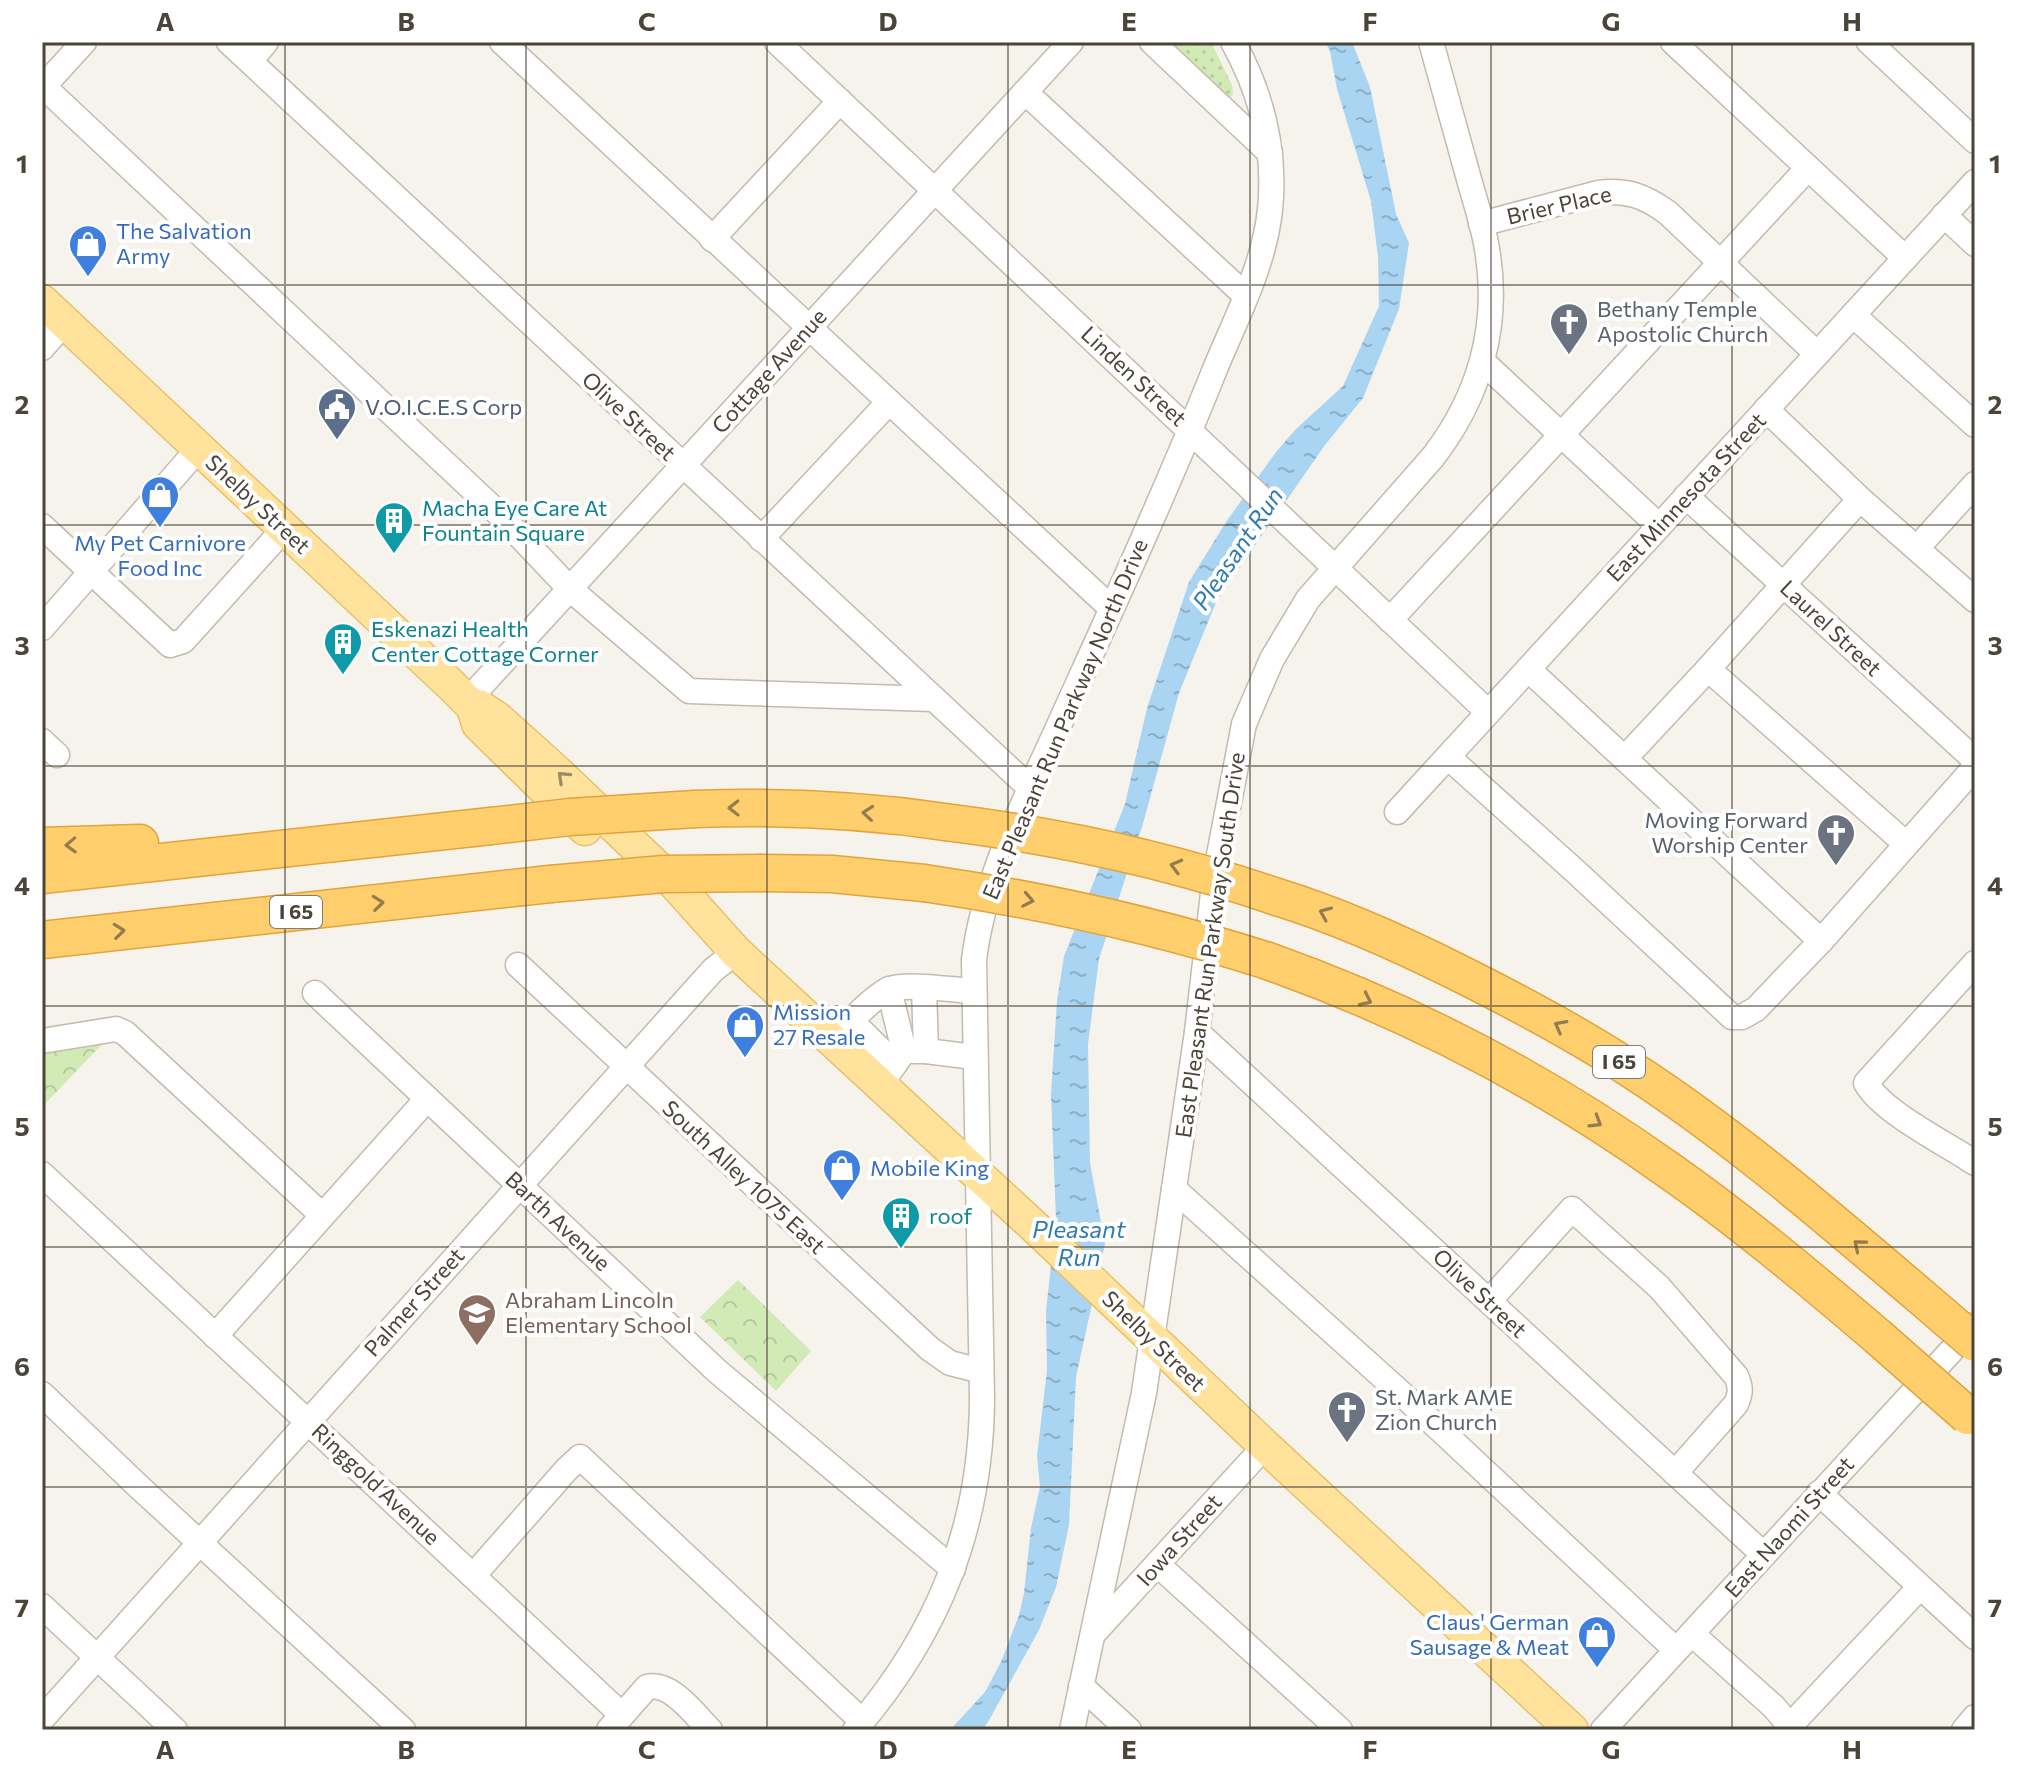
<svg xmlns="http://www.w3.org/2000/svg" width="2017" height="1772" viewBox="0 0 2017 1772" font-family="Commissioner,sans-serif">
	<defs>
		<pattern id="grass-dots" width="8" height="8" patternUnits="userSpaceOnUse" patternTransform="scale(2)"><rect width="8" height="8" fill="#d2eab5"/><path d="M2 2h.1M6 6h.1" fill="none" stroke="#b6ca9c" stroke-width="1.8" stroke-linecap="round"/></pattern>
		<pattern id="park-crowns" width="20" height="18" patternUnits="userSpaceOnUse" patternTransform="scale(2)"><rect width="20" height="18" fill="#d2eab5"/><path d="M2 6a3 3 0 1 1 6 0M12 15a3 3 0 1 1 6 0" fill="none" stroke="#b6ca9c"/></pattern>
		<pattern id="water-ripples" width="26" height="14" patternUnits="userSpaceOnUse" patternTransform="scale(2)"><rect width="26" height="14" fill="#a9d4f2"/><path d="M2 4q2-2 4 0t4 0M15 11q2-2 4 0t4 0" fill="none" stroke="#8caec5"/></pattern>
	</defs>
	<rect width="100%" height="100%" fill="#f6f3ec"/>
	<path fill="url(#grass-dots)" d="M1163,42H1211L1232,85L1233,94L1228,100Z"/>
	<g fill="url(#park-crowns)">
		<path d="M107,1039L42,1107V1048Z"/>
		<path d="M738,1280L811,1351L776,1391L700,1317Z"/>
	</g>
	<path fill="url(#water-ripples)" d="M1325,42H1352L1370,87L1396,214L1409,243L1399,309L1363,398L1325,445L1217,600L1179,693L1142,827L1099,959L1088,1044L1090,1163L1105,1244L1076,1377L1069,1525L1056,1587L1039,1630L988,1722L982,1730H950L985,1692L1001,1662L1019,1615L1024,1593L1031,1528L1040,1487L1037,1456L1047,1370L1046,1311L1056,1219L1051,1094L1057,1001L1064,956L1125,804L1147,708L1189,582L1226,522L1276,452L1295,430L1343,386L1379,306L1378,257L1371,201L1337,89L1330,51Z"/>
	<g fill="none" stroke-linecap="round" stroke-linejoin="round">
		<g stroke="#c2bbae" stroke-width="27">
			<g id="minor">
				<path d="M229,42L1031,789"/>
				<path d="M502,42L1111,608"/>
				<path d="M777,42L1488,712"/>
				<path d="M1152,42L1270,153"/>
				<path d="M1673,42L1905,258"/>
				<path d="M1869,42L1975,141"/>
				<path d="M250,61L266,42"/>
				<path d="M42,85L497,512L570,589L689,691L933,699"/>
				<path d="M42,88L84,42"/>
				<path d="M1025,92L1245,295"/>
				<path d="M1944,215L1975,244"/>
				<path d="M1481,224L1598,193C1626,189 1645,196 1668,213L1817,354"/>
				<path d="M712,239L840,101"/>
				<path d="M1853,315L1975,425"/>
				<path d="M42,348L65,322"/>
				<path d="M1483,362L1659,526"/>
				<path d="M1766,409L1860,499L1975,600"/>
				<path d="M1686,496L1975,760"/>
				<path d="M1860,499L1708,669L1905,843"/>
				<path d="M42,526L170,645L183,641L284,529"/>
				<path d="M761,539L889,402"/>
				<path d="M1917,548L1975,484"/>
				<path d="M1390,620L1808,168"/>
				<path d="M42,628L199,448"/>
				<path d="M1528,669L1821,941"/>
				<path d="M467,701L1071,42"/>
				<path d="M42,741L57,755"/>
				<path d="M1448,757L1575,871L1732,1017H1742L1756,1009L1821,941L1975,767"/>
				<path d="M1625,758L1708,669"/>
				<path d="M1397,812L1975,182"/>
				<path d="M1975,963L1866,1083C1882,1112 1945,1143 1975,1163"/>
				<path d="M518,965L930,1349L950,1363L981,1371"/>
				<path d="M924,988L926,1051"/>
				<path d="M889,989L904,1051"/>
				<path d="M315,993L717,1371L953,1569"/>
				<path d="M851,1021L895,1064"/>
				<path d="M1197,1032L1763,1554"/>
				<path d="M42,1041L116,1029L125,1033L322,1215"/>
				<path d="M832,1041C842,1029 877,993 890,989C909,983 953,990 974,991"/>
				<path d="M880,1085L904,1051H926L974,1057"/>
				<path d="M42,1174L622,1715"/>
				<path d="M1174,1189L1402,1394L1676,1650"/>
				<path d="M1489,1301L1572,1209L1659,1287L1736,1376C1741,1387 1741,1393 1736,1404L1675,1473"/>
				<path d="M215,1336L427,1099"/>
				<path d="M42,1394L137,1485L403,1730"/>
				<path d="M1819,1493L1975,1637"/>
				<path d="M1157,1564L1340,1730"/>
				<path d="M473,1576L567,1469L580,1457L862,1721"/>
				<path d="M42,1606L175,1730"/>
				<path d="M1094,1633L1265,1446"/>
				<path d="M1692,1634L1774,1707L1793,1730"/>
				<path d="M1081,1686L1129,1730"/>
				<path d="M42,1719L713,970L736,952"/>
				<path d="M1789,1727L1920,1587"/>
				<path d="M609,1730L647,1687C671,1681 695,1715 710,1730"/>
				<path d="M855,1730C939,1633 982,1525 982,1396L974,960C984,877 1026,799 1060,723C1113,606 1167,489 1215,369C1236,318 1264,266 1270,210C1276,150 1262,94 1233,42"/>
				<path d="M1072,1730L1144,1393L1197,1032L1215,876L1244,724L1272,659L1308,599L1433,457C1480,396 1500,325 1487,249C1483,224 1474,198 1467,172C1455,129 1443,85 1431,42"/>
				<path d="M1603,1730L1975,1325"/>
				<path d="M1964,1730L1975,1717"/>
			</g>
		</g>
		<g stroke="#e6c16a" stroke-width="35">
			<g id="major">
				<path d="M42,301L451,685L473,707L478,724L585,829"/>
				<path d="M473,707L479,706L497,718L557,772L676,885L736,952L1038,1230L1265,1446L1572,1730"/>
			</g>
		</g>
		<g stroke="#e0a43c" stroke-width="39">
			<g id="highway">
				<path d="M695,809C779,806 863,810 945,822"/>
				<path d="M42,846L140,843"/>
				<path d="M762,873L832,874L924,883"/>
				<path d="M42,875L491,826"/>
				<path d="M1277,897C1339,916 1399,943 1457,972C1517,1002 1576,1033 1632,1070C1734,1136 1827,1217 1919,1295"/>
				<path d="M42,940L550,884"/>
				<path d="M1268,961C1409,1011 1545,1082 1667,1169C1740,1220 1809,1278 1877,1336"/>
			</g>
		</g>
		<use href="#minor" stroke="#fff" stroke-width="24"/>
		<use href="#major" stroke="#ffe39c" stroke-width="32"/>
		<use href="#highway" stroke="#ffcf6e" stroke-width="36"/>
		<g stroke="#e0a43c" stroke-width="39" stroke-linecap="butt">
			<g id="highway-bridge">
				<path d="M945,822C1058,836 1170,860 1277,897"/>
				<path d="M491,826L570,817L695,809"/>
				<path d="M924,883C1041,900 1155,925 1268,961"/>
				<path d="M550,884L664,874L762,873"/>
				<path d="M1919,1295L1975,1343"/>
				<path d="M1877,1336L1968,1416"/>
			</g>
		</g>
		<use href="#highway-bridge" stroke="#ffcf6e" stroke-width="36"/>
	</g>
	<defs><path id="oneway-chevron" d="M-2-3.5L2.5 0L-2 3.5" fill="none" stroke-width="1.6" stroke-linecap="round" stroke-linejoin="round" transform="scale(2)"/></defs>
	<use stroke="#9c8c66" href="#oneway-chevron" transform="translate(563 777) rotate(-137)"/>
	<g stroke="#937c4e">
		<use href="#oneway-chevron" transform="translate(734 808) rotate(179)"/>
		<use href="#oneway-chevron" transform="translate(868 813) rotate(-175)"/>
		<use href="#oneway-chevron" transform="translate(71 845) rotate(178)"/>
		<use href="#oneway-chevron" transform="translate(1176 866) rotate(-165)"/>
		<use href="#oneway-chevron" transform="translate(1028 900) rotate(11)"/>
		<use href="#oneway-chevron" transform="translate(378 903) rotate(-6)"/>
		<use href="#oneway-chevron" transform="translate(1325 913) rotate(-157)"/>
		<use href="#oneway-chevron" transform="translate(119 931) rotate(-6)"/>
		<use href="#oneway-chevron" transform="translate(1366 1000) rotate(25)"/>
		<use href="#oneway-chevron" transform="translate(1560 1026) rotate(-152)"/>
		<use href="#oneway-chevron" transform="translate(1596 1122) rotate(32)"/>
		<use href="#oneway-chevron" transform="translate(1859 1245) rotate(-140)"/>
	</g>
	<path fill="none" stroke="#4b4439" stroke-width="2" stroke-opacity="0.55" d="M285,42V1730M526,42V1730M767,42V1730M1008,42V1730M1250,42V1730M1491,42V1730M1732,42V1730M42,285H1975M42,525H1975M42,766H1975M42,1006H1975M42,1247H1975M42,1487H1975"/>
	<defs>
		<g id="shop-pin" transform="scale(2)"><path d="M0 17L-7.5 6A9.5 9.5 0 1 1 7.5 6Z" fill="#3f7fe0" stroke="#fff"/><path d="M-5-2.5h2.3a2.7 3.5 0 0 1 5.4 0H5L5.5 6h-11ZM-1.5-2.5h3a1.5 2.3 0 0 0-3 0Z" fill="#fff"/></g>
		<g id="church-pin" transform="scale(2)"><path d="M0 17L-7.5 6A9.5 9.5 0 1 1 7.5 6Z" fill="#6b7280" stroke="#fff"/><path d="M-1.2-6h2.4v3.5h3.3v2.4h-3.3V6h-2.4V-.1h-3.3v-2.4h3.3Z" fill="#fff"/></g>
		<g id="civic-pin" transform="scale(2)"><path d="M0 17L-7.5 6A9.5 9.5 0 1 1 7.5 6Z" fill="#5c6f8a" stroke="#fff"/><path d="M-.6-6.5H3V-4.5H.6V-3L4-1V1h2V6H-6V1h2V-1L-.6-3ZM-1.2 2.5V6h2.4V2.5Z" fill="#fff"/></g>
		<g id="building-pin" transform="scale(2)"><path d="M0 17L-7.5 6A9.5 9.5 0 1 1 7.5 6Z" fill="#0f9aa8" stroke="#fff"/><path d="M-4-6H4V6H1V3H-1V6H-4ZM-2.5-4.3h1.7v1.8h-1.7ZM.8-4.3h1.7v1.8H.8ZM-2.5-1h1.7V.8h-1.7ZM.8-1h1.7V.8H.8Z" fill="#fff"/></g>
		<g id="school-pin" transform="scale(2)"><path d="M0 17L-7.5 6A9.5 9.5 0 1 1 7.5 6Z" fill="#8d6e63" stroke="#fff"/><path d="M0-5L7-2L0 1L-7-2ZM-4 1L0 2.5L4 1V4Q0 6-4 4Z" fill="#fff"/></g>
	</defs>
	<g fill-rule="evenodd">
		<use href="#shop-pin" x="88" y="244"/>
		<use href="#church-pin" x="1569" y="322"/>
		<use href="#civic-pin" x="337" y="407"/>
		<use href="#shop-pin" x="160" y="495"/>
		<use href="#building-pin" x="394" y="521"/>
		<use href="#building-pin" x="343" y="642"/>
		<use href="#church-pin" x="1836" y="833"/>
		<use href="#shop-pin" x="745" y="1025"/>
		<use href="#shop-pin" x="842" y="1168"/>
		<use href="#building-pin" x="901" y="1216"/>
		<use href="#school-pin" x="477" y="1313"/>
		<use href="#church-pin" x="1347" y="1410"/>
		<use href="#shop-pin" x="1597" y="1635"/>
	</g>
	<g text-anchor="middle" stroke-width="8" stroke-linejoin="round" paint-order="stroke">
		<g fill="#fff" stroke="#817c74" stroke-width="2">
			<rect x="270" y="896" width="52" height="32" rx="6"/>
			<rect x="1593" y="1046" width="52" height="32" rx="6"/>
		</g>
		<g font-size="20" font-weight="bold" fill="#4b4439">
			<text x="296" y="919">I 65</text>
			<text x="1619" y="1069">I 65</text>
		</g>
		<g font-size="22" fill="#4b4439" stroke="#fff">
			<text transform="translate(1559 205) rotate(-13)" y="8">Brier Place</text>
			<text transform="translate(769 371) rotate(-48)" y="8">Cottage Avenue</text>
			<text transform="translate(1134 376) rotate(43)" y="8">Linden Street</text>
			<text transform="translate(629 416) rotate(43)" y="8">Olive Street</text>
			<text transform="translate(1686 497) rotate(-47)" y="8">East Minnesota Street</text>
			<text transform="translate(258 504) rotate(43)" y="8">Shelby Street</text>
			<text transform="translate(1831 628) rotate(43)" y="8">Laurel Street</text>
			<text transform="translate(1065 719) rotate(-67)" y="8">East Pleasant Run Parkway North Drive</text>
			<text transform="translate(1210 945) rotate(-82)" y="8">East Pleasant Run Parkway South Drive</text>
			<text transform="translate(744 1177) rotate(43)" y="8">South Alley 1075 East</text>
			<text transform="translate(558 1221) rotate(43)" y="8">Barth Avenue</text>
			<text transform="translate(1480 1293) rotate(43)" y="8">Olive Street</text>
			<text transform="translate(414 1302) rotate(-48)" y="8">Palmer Street</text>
			<text transform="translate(1154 1341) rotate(44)" y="8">Shelby Street</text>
			<text transform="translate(376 1484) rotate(43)" y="8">Ringgold Avenue</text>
			<text transform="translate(1789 1527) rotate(-48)" y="8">East Naomi Street</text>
			<text transform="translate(1179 1540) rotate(-48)" y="8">Iowa Street</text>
		</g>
		<g font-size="22" fill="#366cbe" stroke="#fff" text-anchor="start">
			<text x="116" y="239">The Salvation<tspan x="116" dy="25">Army</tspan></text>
			<text x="160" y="551" text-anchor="middle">My Pet Carnivore<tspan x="160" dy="25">Food Inc</tspan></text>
			<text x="773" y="1020">Mission<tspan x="773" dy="25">27 Resale</tspan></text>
			<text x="870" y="1176">Mobile King</text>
			<text x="1569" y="1630" text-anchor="end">Claus' German<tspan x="1569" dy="25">Sausage &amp; Meat</tspan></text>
		</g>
		<g font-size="22" fill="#5b616d" stroke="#fff" text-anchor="start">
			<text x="1597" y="317">Bethany Temple<tspan x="1597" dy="25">Apostolic Church</tspan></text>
			<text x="1808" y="828" text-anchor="end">Moving Forward<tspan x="1808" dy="25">Worship Center</tspan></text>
			<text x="1375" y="1405">St. Mark AME<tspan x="1375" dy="25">Zion Church</tspan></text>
		</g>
		<g font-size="22" fill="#4e5e75" stroke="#fff" text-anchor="start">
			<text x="365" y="415">V.O.I.C.E.S Corp</text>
		</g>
		<g font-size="22" fill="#0d838f" stroke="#fff" text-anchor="start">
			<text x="422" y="516">Macha Eye Care At<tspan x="422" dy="25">Fountain Square</tspan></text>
			<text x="371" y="637">Eskenazi Health<tspan x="371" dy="25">Center Cottage Corner</tspan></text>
			<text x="929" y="1224">roof</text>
		</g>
		<g font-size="22" fill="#785e54" stroke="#fff" text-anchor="start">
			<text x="505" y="1308">Abraham Lincoln<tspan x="505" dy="25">Elementary School</tspan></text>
		</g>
		<g font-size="24" font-style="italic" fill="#2e7ab2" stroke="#fff">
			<text transform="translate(1238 549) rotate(-56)" y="8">Pleasant Run</text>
			<text x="1079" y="1238">Pleasant<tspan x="1079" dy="28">Run</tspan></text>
		</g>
	</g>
	<rect width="2017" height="1772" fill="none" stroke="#ffffff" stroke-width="88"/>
	<rect x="44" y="44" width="1929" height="1684" fill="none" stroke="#4b4439" stroke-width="3"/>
	<g font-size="26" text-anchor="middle" font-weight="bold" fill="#4b4439">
		<text x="165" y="31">A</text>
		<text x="406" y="31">B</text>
		<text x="647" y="31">C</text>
		<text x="888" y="31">D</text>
		<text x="1129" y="31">E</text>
		<text x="1370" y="31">F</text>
		<text x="1611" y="31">G</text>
		<text x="1852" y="31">H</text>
		<text x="22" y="173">1</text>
		<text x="1995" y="173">1</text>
		<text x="22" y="414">2</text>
		<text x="1995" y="414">2</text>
		<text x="22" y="655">3</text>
		<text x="1995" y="655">3</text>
		<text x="22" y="895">4</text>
		<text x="1995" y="895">4</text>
		<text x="22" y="1136">5</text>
		<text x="1995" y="1136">5</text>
		<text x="22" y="1376">6</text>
		<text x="1995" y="1376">6</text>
		<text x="22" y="1617">7</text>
		<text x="1995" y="1617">7</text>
		<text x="165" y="1759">A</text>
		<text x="406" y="1759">B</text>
		<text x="647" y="1759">C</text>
		<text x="888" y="1759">D</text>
		<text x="1129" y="1759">E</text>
		<text x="1370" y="1759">F</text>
		<text x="1611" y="1759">G</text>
		<text x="1852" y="1759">H</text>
	</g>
</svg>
